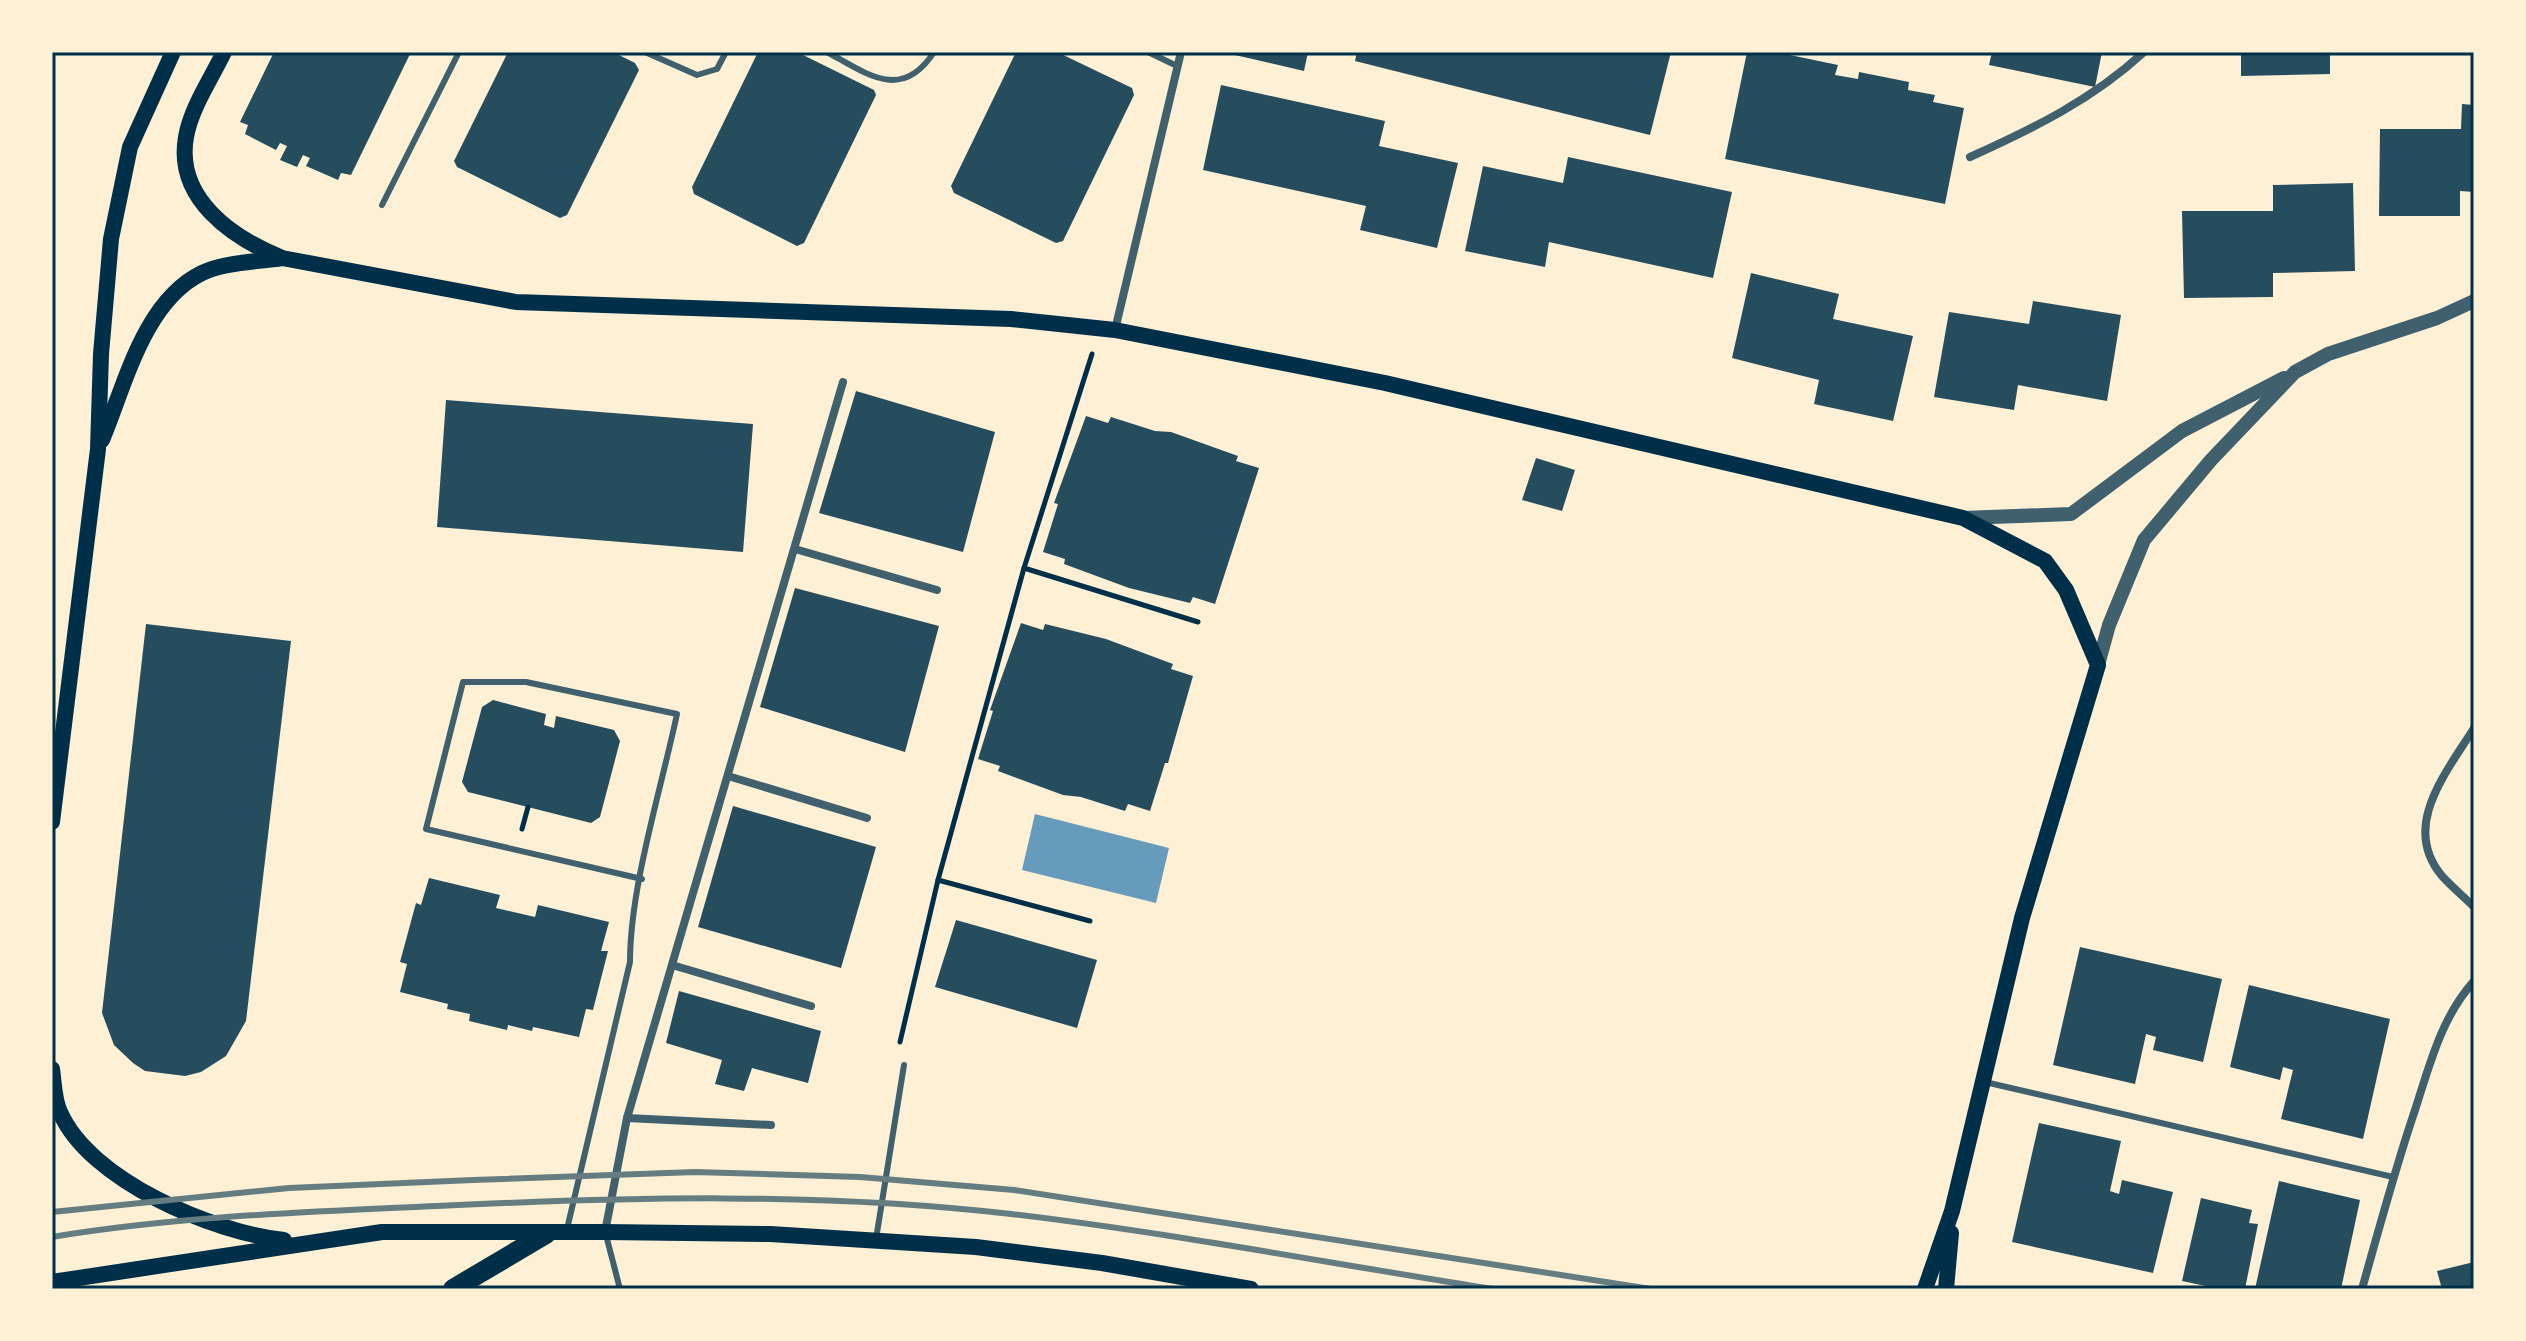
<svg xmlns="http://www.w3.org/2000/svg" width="2526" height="1341" viewBox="0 0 2526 1341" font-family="'Varela Round',sans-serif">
	<rect width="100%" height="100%" fill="#fdf0d5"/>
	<path fill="#669bbc" d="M1035,814L1169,848L1156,903L1022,870Z"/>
	<g fill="#264d5e">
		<path d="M274,52H411L351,175L341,173L338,180L306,166L310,158L303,155L297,167L280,160L287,146L280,143L276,150L245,134L248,125L240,122Z"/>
		<path d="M508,52H613L635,63L639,70L567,215L560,218L457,167L454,161Z"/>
		<path d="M758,52H797L874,90L876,95L804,243L797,246L694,194L692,187Z"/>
		<path d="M1016,52H1057L1132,88L1134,95L1063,241L1056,243L954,193L951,186Z"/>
		<path d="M1222,52H1308L1304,71Z"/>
		<path d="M1357,52H1671L1650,135L1355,61Z"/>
		<path d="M1747,52H1776L1838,65L1835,75L1858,79L1859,72L1909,82L1908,90L1935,95L1933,102L1964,108L1945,204L1725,159Z"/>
		<path d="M1992,52H2102L2095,87L1989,65Z"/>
		<path d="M2241,52H2330V74L2241,76Z"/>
		<path d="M1221,85L1385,121L1379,146L1458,163L1437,248L1360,230L1366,206L1203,170Z"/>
		<path d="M2462,104L2474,105V192L2460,191V216H2379L2380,129H2461Z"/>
		<path d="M1568,157L1732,192L1713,278L1549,242L1545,267L1465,251L1483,166L1563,183Z"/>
		<path d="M2353,183L2355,271L2273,273V297L2184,298L2182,211H2273V185Z"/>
		<path d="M1751,273L1839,294L1833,319L1913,336L1893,421L1814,404L1819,380L1732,358Z"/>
		<path d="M2033,301L2121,315L2107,401L2018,385L2014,410L1934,397L1949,312L2029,324Z"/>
		<path d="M856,391L995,432L963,552L819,513Z"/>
		<path d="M446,400L753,424L743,552L437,527Z"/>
		<path d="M1086,416L1108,423L1111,417L1155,431L1171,432L1238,456L1236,461L1259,468L1215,604L1193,597L1190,603L1129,588L1064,564L1065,559L1043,552L1058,504L1054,503Z"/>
		<path d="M1536,458L1575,470L1562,511L1522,500Z"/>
		<path d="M795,588L939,626L905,752L760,707Z"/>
		<path d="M1021,623L1043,630L1045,624L1106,639L1173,664L1171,669L1193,676L1168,763H1165L1150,811L1128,804L1125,811L1081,797L1063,795L998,771L1000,766L978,759L993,711L990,710Z"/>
		<path d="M146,624L291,641L246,1021L226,1056L201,1072L185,1076L145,1071L133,1063L114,1045L102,1013Z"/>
		<path d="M493,700L546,714L544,725L554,728L556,716L614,730L620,741L600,817L591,823L468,792L462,782L482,707Z"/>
		<path d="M733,806L876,847L841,968L698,927Z"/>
		<path d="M429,878L500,895L496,908L535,917L538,905L609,922L601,951H608L593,1010L586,1009L579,1037L533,1027L532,1031L508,1025L507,1030L469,1021L470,1014L447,1009L448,1004L400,992L407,964L400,962L416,903L421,905Z"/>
		<path d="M956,920L1097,960L1077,1028L935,987Z"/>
		<path d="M2080,947L2222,979L2203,1062L2153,1050L2156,1037L2146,1034L2135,1084L2053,1065Z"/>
		<path d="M2249,985L2390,1019L2363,1139L2281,1119L2293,1070L2283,1067L2280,1080L2230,1067Z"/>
		<path d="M679,991L821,1031L808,1083L752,1068L744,1091L715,1084L722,1060L666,1043Z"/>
		<path d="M2039,1123L2121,1141L2110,1191L2119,1194L2122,1180L2173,1192L2153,1273L2012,1242Z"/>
		<path d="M2279,1181L2360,1200L2341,1289H2255Z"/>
		<path d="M2201,1198L2252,1210L2249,1223L2258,1224L2245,1289H2220L2182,1281Z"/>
		<path d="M2474,1262V1289H2442L2437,1271Z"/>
	</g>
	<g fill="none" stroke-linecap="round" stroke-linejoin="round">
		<g stroke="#003049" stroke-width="5">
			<path d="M1092,354L1024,568L1198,622"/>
			<path d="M522,829L528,807"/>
			<path d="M938,880L1090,921"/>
			<path d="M900,1042L938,880L1024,568"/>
		</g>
		<g stroke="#3f606c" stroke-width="6">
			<path d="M645,52L697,75L717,69L726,52"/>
			<path d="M827,52C867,74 902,102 934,52"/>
			<path d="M1148,52L1177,66"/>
			<path d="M382,205L459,52"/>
			<path d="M1985,1082L2393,1177"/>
			<path d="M567,1229L630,962C630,887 661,790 677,714L526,682H463L426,829L642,879"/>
			<path d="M606,1235L620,1289"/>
			<path d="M876,1239L904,1065"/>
		</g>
		<g stroke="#3f606c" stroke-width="8">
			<path d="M1970,157C2034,128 2092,100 2144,52"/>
			<path d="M1115,330L1181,52"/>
			<path d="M795,549L937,590"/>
			<path d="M2474,728C2447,772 2400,826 2442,876C2452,887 2464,897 2474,907"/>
			<path d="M728,776L867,818"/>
			<path d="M672,965L811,1006"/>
			<path d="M627,1118L771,1125"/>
			<path d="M605,1232L627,1118L843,382"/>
			<path d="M2362,1289C2379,1229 2395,1169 2415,1110C2430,1064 2441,1018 2474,981"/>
		</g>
		<g stroke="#3f606c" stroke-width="14">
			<path d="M1963,518L2071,514L2182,431L2284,378"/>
			<path d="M2098,665L2109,625L2144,540L2211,460L2295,372L2328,354L2437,318L2474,301"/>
		</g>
		<g stroke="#003049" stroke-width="16">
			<path d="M224,52C211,79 191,108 186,137C175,199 233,238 282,258L516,302L1011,319L1115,330L1385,383L1963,518L2045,561L2066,590L2098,665L2022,918L1952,1211L1925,1289"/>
			<path d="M102,440C125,385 144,301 202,273C224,262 258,262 282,258"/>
			<path d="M52,822L98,449L101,354L111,239L130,147L173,52"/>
			<path d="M52,1069C54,1082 54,1100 60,1112C89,1180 214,1233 284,1240"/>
			<path d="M52,1282L382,1232H605L770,1234L976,1247L1102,1263L1251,1289"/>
			<path d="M1946,1289L1951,1233"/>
		</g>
		<path stroke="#003049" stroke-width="20" d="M453,1289L546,1234"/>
		<g stroke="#657d81" stroke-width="6">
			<path d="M52,1212L289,1188L473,1180L695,1172L860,1177L1014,1190L1651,1289"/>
			<path d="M52,1237C179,1216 308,1212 437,1206C628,1197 820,1192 1011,1214C1172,1233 1333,1264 1493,1289"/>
		</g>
	</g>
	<rect width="2526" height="1341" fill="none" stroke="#fdf0d5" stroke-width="108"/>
	<rect x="54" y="54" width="2418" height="1233" fill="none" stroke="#003049" stroke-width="3"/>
</svg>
